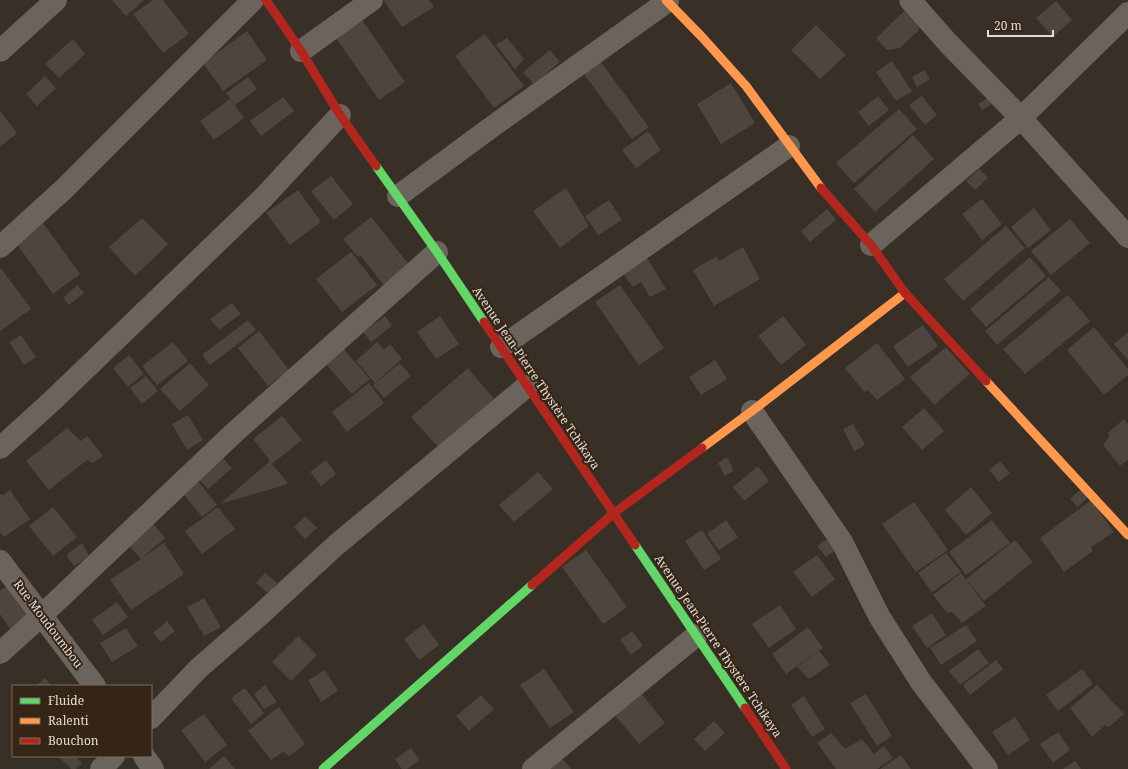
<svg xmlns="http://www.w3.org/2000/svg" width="1128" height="769" viewBox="0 0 1128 769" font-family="'Noto Serif',serif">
	<rect width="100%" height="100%" fill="#382f27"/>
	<g fill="#4d453e">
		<path d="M112,0H144L126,16Z"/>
		<path d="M153,0H163L189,34L163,53L133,14Z"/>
		<path d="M386,0H429L434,7L402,27L384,1Z"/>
		<path d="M915,1L919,25V30L900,48L887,50L876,38Z"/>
		<path d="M1056,1L1072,20L1053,37L1036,18Z"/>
		<path d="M358,14L405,82L379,100L332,32Z"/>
		<path d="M816,25L846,55L820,79L791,50Z"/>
		<path d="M247,31L267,60L223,91L203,63Z"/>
		<path d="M485,34L524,86L494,108L455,56Z"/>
		<path d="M507,38L524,59L515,69L496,45Z"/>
		<path d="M73,39L85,54L59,78L45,64Z"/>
		<path d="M550,50L560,62L534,84L523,72Z"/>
		<path d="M600,61L649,127L632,139L583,73Z"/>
		<path d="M892,61L912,91L896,101L876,72Z"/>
		<path d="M924,70L930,79L917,87L912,77Z"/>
		<path d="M45,76L56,88L37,106L26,94Z"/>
		<path d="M248,77L257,89L235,105L226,93Z"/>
		<path d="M731,83L755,123L721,144L697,104Z"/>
		<path d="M878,96L889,110L869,126L858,112Z"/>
		<path d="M922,96L937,115L925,125L909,105Z"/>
		<path d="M283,97L294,111L261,136L250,121Z"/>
		<path d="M988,98L992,104L982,110L978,104Z"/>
		<path d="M230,99L244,118L214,140L200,121Z"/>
		<path d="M899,109L917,129L854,183L836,163Z"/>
		<path d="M0,111L17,133L0,147Z"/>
		<path d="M648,131L661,150L636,168L622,150Z"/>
		<path d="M913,135L934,159L875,212L854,189Z"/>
		<path d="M979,169L988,178L975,190L966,181Z"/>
		<path d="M331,176L353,204L334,220L311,191Z"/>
		<path d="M566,188L589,226L560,248L533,211Z"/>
		<path d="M298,190L321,222L290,245L266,213Z"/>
		<path d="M982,199L1002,224L982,240L962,214Z"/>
		<path d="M609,200L622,220L598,235L585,216Z"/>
		<path d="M1034,208L1051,230L1028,248L1011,227Z"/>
		<path d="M827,209L836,220L810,242L801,231Z"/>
		<path d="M371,217L411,267L386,288L361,256L358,257L343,239Z"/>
		<path d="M142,218L168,244L135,276L109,247Z"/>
		<path d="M1070,219L1090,243L1051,275L1031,251Z"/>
		<path d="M43,223L80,274L53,294L16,243Z"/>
		<path d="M1006,226L1025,248L963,301L944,279Z"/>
		<path d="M743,247L760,279L714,306L693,270L717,256L719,261Z"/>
		<path d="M351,252L377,285L342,312L316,279Z"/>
		<path d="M645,255L666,289L650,297L641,282L633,287L620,270Z"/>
		<path d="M1030,257L1046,276L986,327L970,309Z"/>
		<path d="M1,268L31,309L0,331V269Z"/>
		<path d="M1049,277L1061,291L997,345L985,331Z"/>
		<path d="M77,285L84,293L69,305L63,298Z"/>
		<path d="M620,285L664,348L639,365L595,302Z"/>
		<path d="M1068,295L1090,321L1025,374L1003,349Z"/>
		<path d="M232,303L241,314L219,330L210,319Z"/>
		<path d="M385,316L392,326L371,342L363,332Z"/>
		<path d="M440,316L459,344L436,359L417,332Z"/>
		<path d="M783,316L806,345L781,365L758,336Z"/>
		<path d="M248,320L256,330L210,365L202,355Z"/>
		<path d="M923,325L938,346L908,367L893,346Z"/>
		<path d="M1094,327L1128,369V375L1104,395L1067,350Z"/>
		<path d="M259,331L289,370L268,386L238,348Z"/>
		<path d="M1128,332V360L1114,344Z"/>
		<path d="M21,335L36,357L24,365L9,342Z"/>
		<path d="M173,342L188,361L157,385L142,366Z"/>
		<path d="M377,342L384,350L390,344L402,359L375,383L356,361Z"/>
		<path d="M877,343L905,379L877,400L868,390L864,392L845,368Z"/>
		<path d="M341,346L370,379L352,394L323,361Z"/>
		<path d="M946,347L970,374L934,405L910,377Z"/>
		<path d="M129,355L144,374L128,387L113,368Z"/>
		<path d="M715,360L727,379L701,395L689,377Z"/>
		<path d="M190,363L209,385L180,411L160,389Z"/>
		<path d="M400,363L411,376L384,398L373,385Z"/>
		<path d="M468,368L494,399L438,447L411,417Z"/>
		<path d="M146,376L158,391L142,404L130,388Z"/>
		<path d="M369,383L384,403L347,432L332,412Z"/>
		<path d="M924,408L944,431L922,450L902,427Z"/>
		<path d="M188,415L203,440L187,450L172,424Z"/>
		<path d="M282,416L302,440L272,464L288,483L285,485L220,504L270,461L253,439Z"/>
		<path d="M1124,419L1128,424V460L1120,466L1103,445L1110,436L1108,433Z"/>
		<path d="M853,424L865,445L854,451L843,429Z"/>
		<path d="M67,428L81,441L87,436L103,456L93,463L87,460L49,490L26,461Z"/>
		<path d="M219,454L232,468L208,489L195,475Z"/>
		<path d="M727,457L734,471L725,476L718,463Z"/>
		<path d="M326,460L336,474L321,486L310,472Z"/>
		<path d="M1000,461L1010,473L999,482L989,470Z"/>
		<path d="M758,466L769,481L744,501L733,487Z"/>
		<path d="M538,472L553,489L514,522L499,505Z"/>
		<path d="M197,480L217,505L202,517L182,492Z"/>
		<path d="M971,487L992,513L966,535L945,510Z"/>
		<path d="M1082,488L1089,496L1078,507L1070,499Z"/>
		<path d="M10,490L30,519L4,537L0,532V494L3,495Z"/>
		<path d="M1091,500L1114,532L1091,547L1093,551L1064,572L1040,538Z"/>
		<path d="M914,502L948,550L916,572L882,524Z"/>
		<path d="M53,507L77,537L53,556L29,526Z"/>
		<path d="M218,507L235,529L202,554L185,531Z"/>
		<path d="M305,516L317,528L305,539L294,527Z"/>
		<path d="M150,520L165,538L141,559L125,541Z"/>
		<path d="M726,520L738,537L719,550L707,534Z"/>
		<path d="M992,520L1010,543L966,575L949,552Z"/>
		<path d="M702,530L721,559L704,570L685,541Z"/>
		<path d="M838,531L846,543L826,557L817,546Z"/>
		<path d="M1015,540L1033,562L984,601L966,579Z"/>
		<path d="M82,543L89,556L74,566L66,555Z"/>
		<path d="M164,543L184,574L131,610L110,580Z"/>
		<path d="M586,550L627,607L603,624L562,567Z"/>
		<path d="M946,553L961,572L932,592L918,573Z"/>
		<path d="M817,555L835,579L812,597L793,572Z"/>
		<path d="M265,573L277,583L269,594L256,583Z"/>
		<path d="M961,573L986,606L962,623L952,612L947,613L933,595Z"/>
		<path d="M11,583L33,615L11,630L0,614V591Z"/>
		<path d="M204,598L221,627L204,636L187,607Z"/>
		<path d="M117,602L128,617L103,635L92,620Z"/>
		<path d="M780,605L796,629L769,648L752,624Z"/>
		<path d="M932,613L946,635L927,648L912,626Z"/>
		<path d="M167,621L175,631L161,642L153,633Z"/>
		<path d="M424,624L439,645L419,660L404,639Z"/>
		<path d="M966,625L977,641L941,665L930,648Z"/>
		<path d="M808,627L823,648L786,674L772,654Z"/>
		<path d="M126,628L138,646L112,662L100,643Z"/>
		<path d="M632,631L643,646L631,655L620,640Z"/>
		<path d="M298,636L317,655L291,681L272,662Z"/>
		<path d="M978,649L989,663L960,685L949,671Z"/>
		<path d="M819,651L830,665L809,679L797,667Z"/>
		<path d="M996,660L1003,669L970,695L963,685Z"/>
		<path d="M544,669L574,712L550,728L520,685Z"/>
		<path d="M1082,669L1093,684L1058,711L1046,695Z"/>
		<path d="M325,670L338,691L321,702L308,680Z"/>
		<path d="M45,678L52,686H36Z"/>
		<path d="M265,685L277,702L264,709L254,694Z"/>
		<path d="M1097,685L1124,714L1109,727L1105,725L1092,737L1070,708Z"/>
		<path d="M245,688L264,713L251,724L231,698Z"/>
		<path d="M641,693L665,723L639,744L614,714Z"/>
		<path d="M866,694L892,736L877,746L850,703Z"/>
		<path d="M481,695L494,709L469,731L456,716Z"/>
		<path d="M804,696L825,729L812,737L791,705Z"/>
		<path d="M279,707L305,744L290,756L283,752L271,760L248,731Z"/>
		<path d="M204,714L227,745L205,762L181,730Z"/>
		<path d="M1015,717L1030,740L1008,755L992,732Z"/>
		<path d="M714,721L725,733L705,751L694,739Z"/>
		<path d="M1058,732L1070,750L1053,763L1040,744Z"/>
		<path d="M831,733L845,749L862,739L874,754L884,746L893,758L877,769H836L817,743Z"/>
		<path d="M411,748L420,760L407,769H402L395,759Z"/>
		<path d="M901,755L911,769H880Z"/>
		<path d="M61,756H75L82,763L76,769H71L59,757Z"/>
		<path d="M224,756L235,769H209Z"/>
		<path d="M561,757L571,769H546Z"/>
		<path d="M1075,761L1081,769H1063Z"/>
	</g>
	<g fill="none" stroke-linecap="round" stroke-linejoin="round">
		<g stroke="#6b645d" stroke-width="22">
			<path d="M910,0L948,43L1021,118L1128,237"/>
			<path d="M0,51L56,0"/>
			<path d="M301,51L372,0"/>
			<path d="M398,196L493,126L668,1"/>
			<path d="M871,245L1021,118L1128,13"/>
			<path d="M0,247L64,189L253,0"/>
			<path d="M501,347L789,146"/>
			<path d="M752,411L842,542L879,616L921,682L987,769"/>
			<path d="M0,448L52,401L263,198L340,115"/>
			<path d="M0,561L95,686"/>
			<path d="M0,653L42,615L236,431L437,252"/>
			<path d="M151,718L199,668L260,615L335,546L527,386"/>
			<path d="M144,756L153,769"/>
			<path d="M101,769L114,756"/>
			<path d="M533,769L697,635"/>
		</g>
		<g stroke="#63d668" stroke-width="9">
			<path d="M376,166L437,252L484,322"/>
			<path d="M635,545L745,708"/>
			<path d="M323,769L532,585"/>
		</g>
		<g stroke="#ff974d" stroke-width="9">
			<path d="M666,0L702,37L746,86L821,188"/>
			<path d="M986,381L1128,535"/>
			<path d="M702,448L752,411L905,293"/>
		</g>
		<g stroke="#b3261e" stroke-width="9">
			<path d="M266,0L301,51L340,115L376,166"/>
			<path d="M821,188L871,245L905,293L986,381"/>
			<path d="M484,322L635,545"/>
			<path d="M532,585L614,513L702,448"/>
			<path d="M745,708L786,769"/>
		</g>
	</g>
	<g text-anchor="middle" stroke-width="4" stroke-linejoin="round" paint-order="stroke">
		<g font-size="12" fill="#e6dbd2" stroke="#352516">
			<text transform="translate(536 378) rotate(56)" y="4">Avenue Jean-Pierre Thystère Tchikaya</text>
			<text transform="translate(48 624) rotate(53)" y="4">Rue Moudoumbou</text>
			<text transform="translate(718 646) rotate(56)" y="4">Avenue Jean-Pierre Thystère Tchikaya</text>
		</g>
	</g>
	<rect x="12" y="685" width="140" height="72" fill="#352516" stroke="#7c6e61"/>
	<rect x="20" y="698" width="20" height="6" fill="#63d668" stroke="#7c6e61"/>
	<text x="48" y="705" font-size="12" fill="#e6dbd2">Fluide</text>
	<rect x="20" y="718" width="20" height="6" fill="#ff974d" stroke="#7c6e61"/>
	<text x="48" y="725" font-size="12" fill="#e6dbd2">Ralenti</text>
	<rect x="20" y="738" width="20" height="6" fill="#b3261e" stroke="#7c6e61"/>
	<text x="48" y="745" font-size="12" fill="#e6dbd2">Bouchon</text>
	<path d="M988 30v6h65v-6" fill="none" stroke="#e6dbd2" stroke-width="2"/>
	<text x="994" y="30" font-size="12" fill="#e6dbd2" stroke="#352516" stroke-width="3" paint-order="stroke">20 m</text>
</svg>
